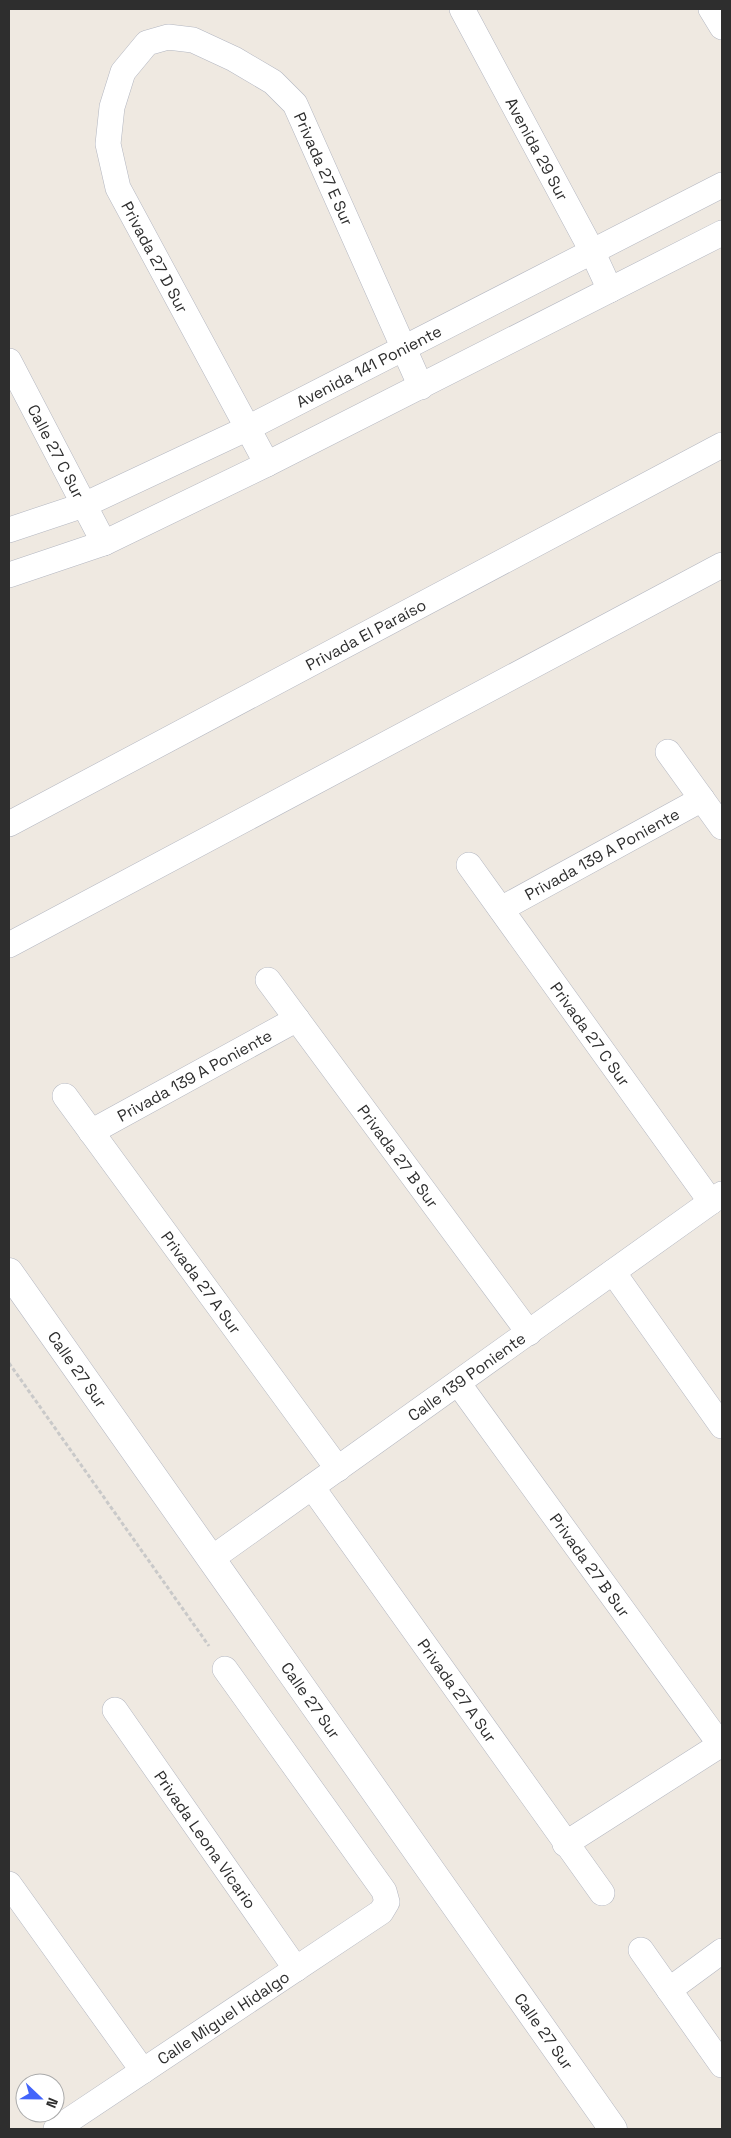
<svg xmlns="http://www.w3.org/2000/svg" width="731" height="2138" viewBox="0 0 731 2138" font-family="'Space Grotesk',sans-serif">
	<rect width="100%" height="100%" fill="#efe9e1"/>
	<g fill="none" stroke-linecap="round" stroke-linejoin="round">
		<g stroke="#b4b7c1" stroke-width="26">
			<g id="minor">
				<path id="s1" d="M462,9L592,251L610,290"/>
				<path d="M711,9L722,27"/>
				<path id="s2" d="M9,361L104,543"/>
				<path id="s3" d="M267,464L118,188L108,144L112,107L123,72L147,43L168,37L193,40L234,59L273,82L295,104L421,387"/>
				<path id="s4" d="M9,530L84,505L246,429L722,185"/>
				<path d="M9,575L104,543L267,464L722,233"/>
				<path d="M668,752L722,827"/>
				<path id="s5" d="M9,824L722,445"/>
				<path id="s6" d="M469,865L711,1202"/>
				<path id="s7" d="M501,909L702,799"/>
				<path d="M9,945L722,565"/>
				<path id="s8" d="M268,980L529,1333"/>
				<path id="s9" d="M65,1096L338,1469"/>
				<path id="s10" d="M91,1132L297,1019"/>
				<path d="M613,1272L722,1426"/>
				<path id="s11" d="M458,1383L722,1747"/>
				<path id="s12" d="M312,1487L602,1893"/>
				<path id="s13" d="M211,1559L722,1194"/>
				<path id="s14" d="M115,1710L296,1969"/>
				<path d="M565,1844L720,1745"/>
				<path d="M9,1884L143,2071"/>
				<path d="M641,1950L722,2065"/>
				<path d="M669,1990L722,1951"/>
				<path id="s15" d="M56,2129L381,1912L387,1902L384,1891L225,1669"/>
			</g>
		</g>
		<g stroke="#b4b7c1" stroke-width="29">
			<g id="tertiary">
				<path id="s16" d="M9,1272L613,2129"/>
			</g>
		</g>
		<path stroke="#c9c9c9" stroke-width="3" stroke-dasharray="4 2.5" stroke-linecap="butt" d="M9,1363L209,1646"/>
		<use href="#minor" stroke="#fff" stroke-width="25"/>
		<use href="#tertiary" stroke="#fff" stroke-width="28"/>
	</g>
	<g text-anchor="middle" stroke-width="4" stroke-linejoin="round" paint-order="stroke">
		<g font-size="16" fill="#2e2e2e" stroke="#fff">
			<text dy="6" stroke="none"><textPath href="#s1" startOffset="159">Avenida 29 Sur</textPath></text>
			<text dy="6" stroke="none"><textPath href="#s3" startOffset="710">Privada 27 E Sur</textPath></text>
			<text transform="translate(155 257) rotate(62)" y="6">Privada 27 D Sur</text>
			<text dy="6" stroke="none"><textPath href="#s4" startOffset="396">Avenida 141 Poniente</textPath></text>
			<text dy="6" stroke="none"><textPath href="#s2" startOffset="102">Calle 27 C Sur</textPath></text>
			<text dy="6" stroke="none"><textPath href="#s5" startOffset="404">Privada El Paraíso</textPath></text>
			<text dy="6" stroke="none"><textPath href="#s7" startOffset="115">Privada 139 A Poniente</textPath></text>
			<text dy="6" stroke="none"><textPath href="#s6" startOffset="208">Privada 27 C Sur</textPath></text>
			<text dy="6" stroke="none"><textPath href="#s10" startOffset="118">Privada 139 A Poniente</textPath></text>
			<text dy="6" stroke="none"><textPath href="#s8" startOffset="219">Privada 27 B Sur</textPath></text>
			<text dy="6" stroke="none"><textPath href="#s9" startOffset="231">Privada 27 A Sur</textPath></text>
			<text dy="6" stroke="none"><textPath href="#s16" startOffset="119">Calle 27 Sur</textPath></text>
			<text dy="6" stroke="none"><textPath href="#s13" startOffset="314">Calle 139 Poniente</textPath></text>
			<text dy="6" stroke="none"><textPath href="#s11" startOffset="225">Privada 27 B Sur</textPath></text>
			<text dy="6" stroke="none"><textPath href="#s12" startOffset="250">Privada 27 A Sur</textPath></text>
			<text dy="6" stroke="none"><textPath href="#s16" startOffset="524">Calle 27 Sur</textPath></text>
			<text dy="6" stroke="none"><textPath href="#s14" startOffset="158">Privada Leona Vicario</textPath></text>
			<text dy="6" stroke="none"><textPath href="#s15" startOffset="201">Calle Miguel Hidalgo</textPath></text>
			<text dy="6" stroke="none"><textPath href="#s16" startOffset="929">Calle 27 Sur</textPath></text>
		</g>
	</g>
	<rect width="731" height="2138" fill="none" stroke="#2e2e2e" stroke-width="20"/>
	<g transform="translate(40 2098) rotate(112)"><circle r="24" fill="#ffffff" stroke="#ababab"/>
	<path d="M0-4L9 19L0 12L-9 19Z" fill="#4264fb"/>
	<text y="-8" font-size="14" font-weight="bold" text-anchor="middle" fill="#2e2e2e">N</text>
	</g>
</svg>
